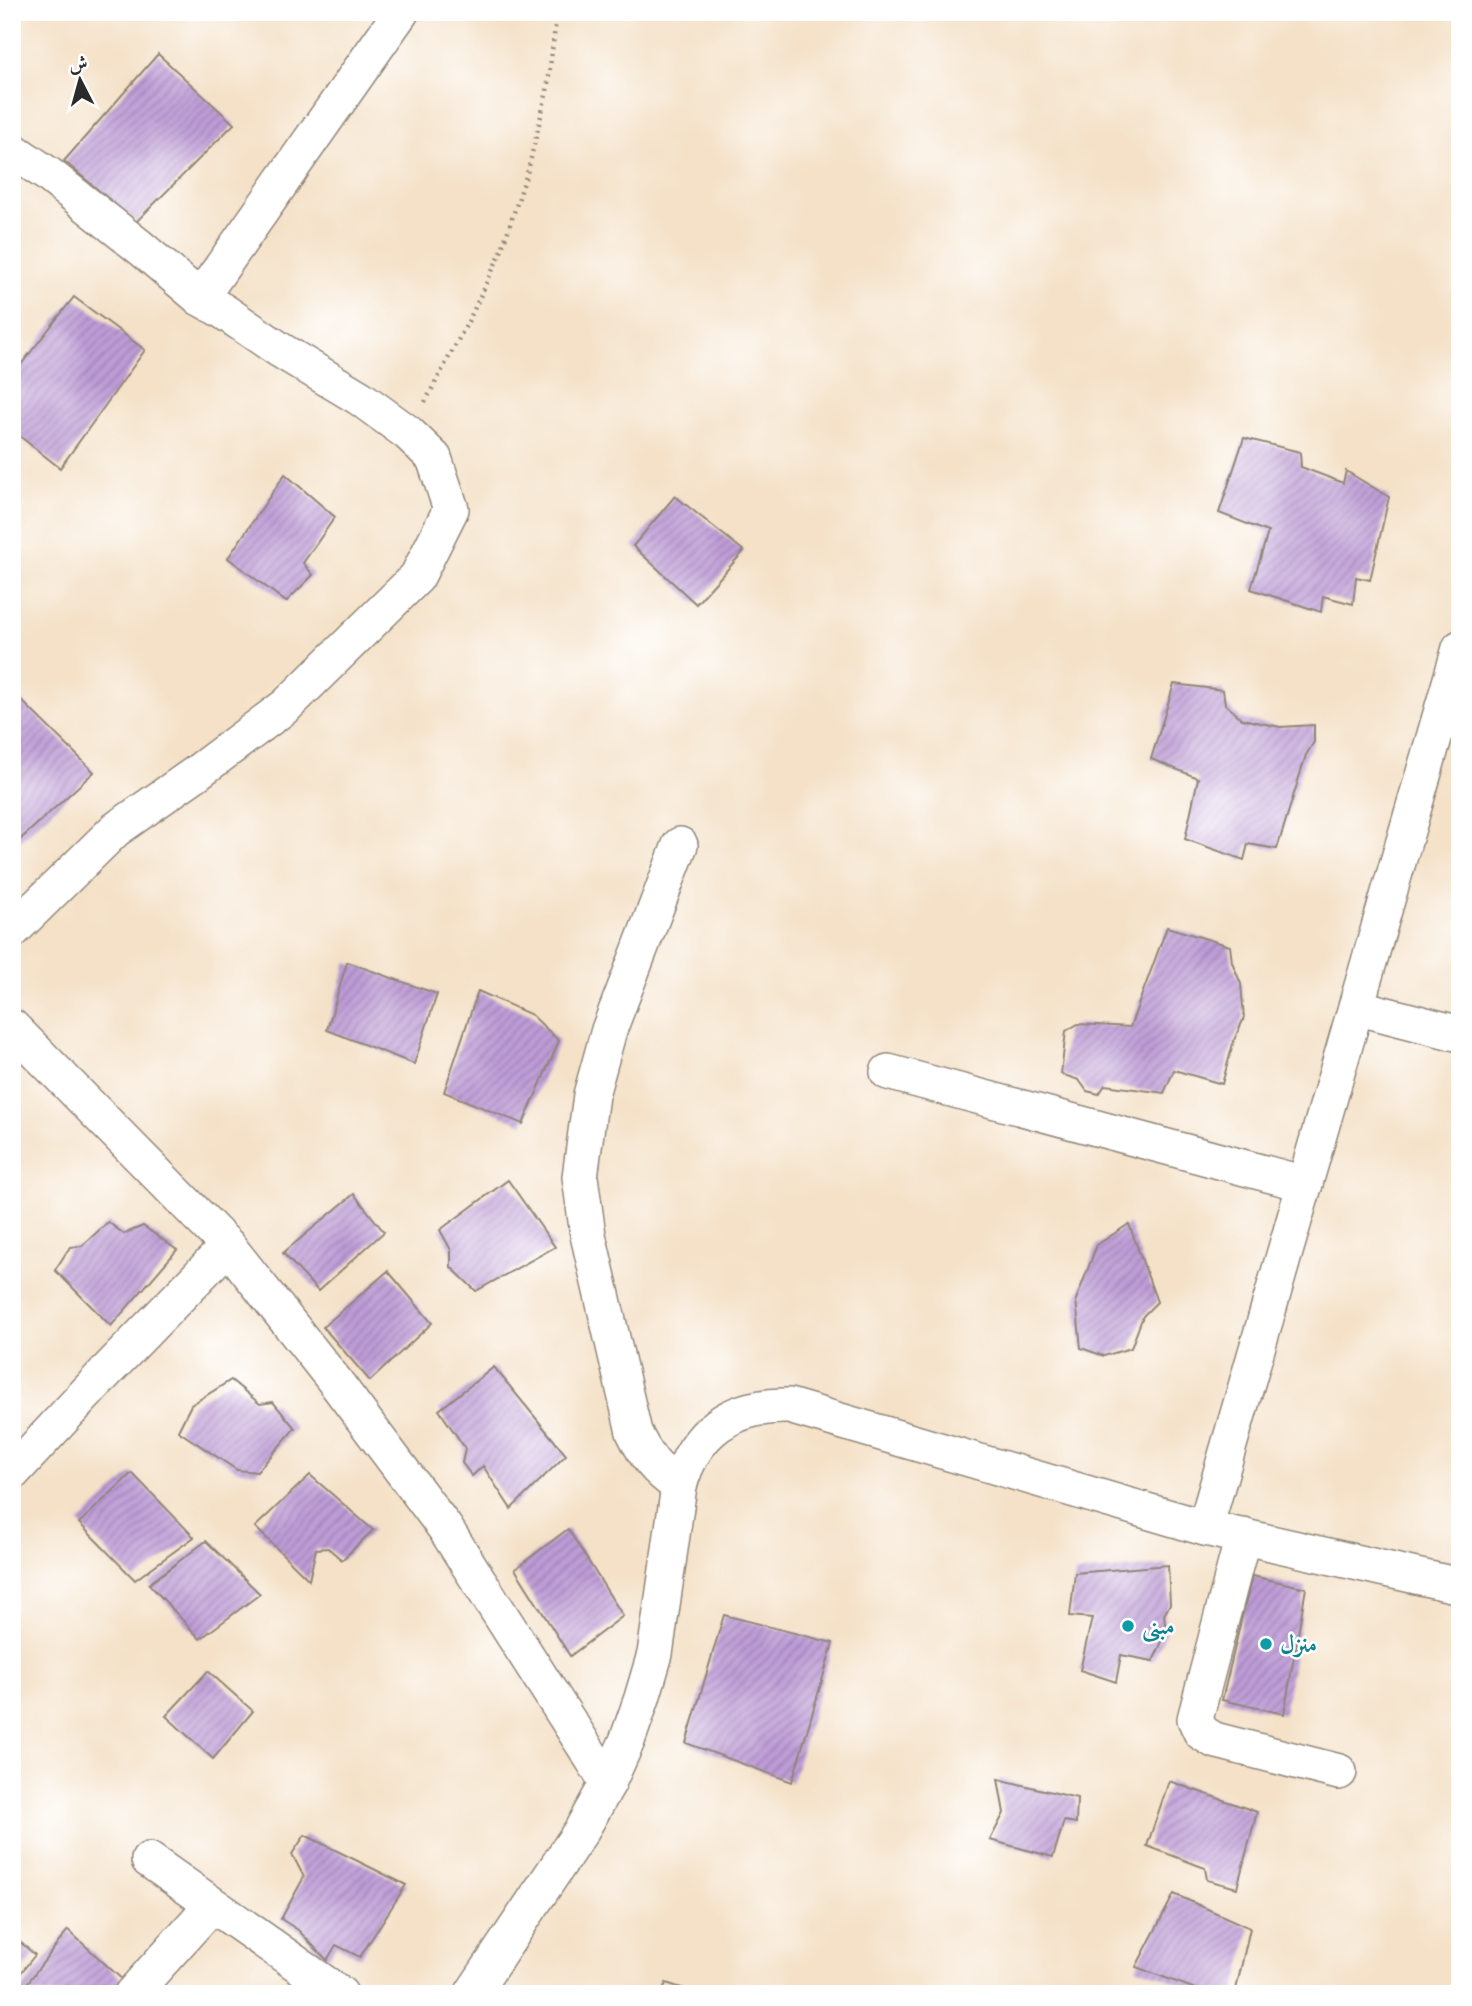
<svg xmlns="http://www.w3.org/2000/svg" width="1472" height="2006" viewBox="0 0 1472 2006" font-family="Cardo,Amiri,serif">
	<defs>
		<pattern id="building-hatch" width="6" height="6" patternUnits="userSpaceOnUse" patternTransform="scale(1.75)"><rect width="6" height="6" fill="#be9cd7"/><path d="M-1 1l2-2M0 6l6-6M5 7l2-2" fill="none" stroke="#9b7faf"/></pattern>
	</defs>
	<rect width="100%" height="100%" fill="#fff"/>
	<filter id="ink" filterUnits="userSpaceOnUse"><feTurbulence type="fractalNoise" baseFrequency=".0143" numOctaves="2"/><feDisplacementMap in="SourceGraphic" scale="14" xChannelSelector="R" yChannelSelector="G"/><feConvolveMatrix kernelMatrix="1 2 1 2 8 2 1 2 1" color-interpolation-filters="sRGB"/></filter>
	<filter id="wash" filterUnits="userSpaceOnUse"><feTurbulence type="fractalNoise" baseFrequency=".00686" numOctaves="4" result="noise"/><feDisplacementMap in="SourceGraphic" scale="28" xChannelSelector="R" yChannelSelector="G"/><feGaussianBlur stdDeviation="1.57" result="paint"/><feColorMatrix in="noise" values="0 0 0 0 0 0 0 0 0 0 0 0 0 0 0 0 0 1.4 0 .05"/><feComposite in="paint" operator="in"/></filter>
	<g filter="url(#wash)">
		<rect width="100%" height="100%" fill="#f4e1c7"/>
		<g id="blocks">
			<g fill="url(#building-hatch)">
				<path d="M158,54L234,124L136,222L64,161Z"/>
				<path d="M74,297L145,350L60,468L12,430V376Z"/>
				<path d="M1244,438L1300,452L1301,467L1343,483L1346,471L1389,497L1370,580L1356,577L1353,604L1323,596L1321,612L1251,589L1268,532L1219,513Z"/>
				<path d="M285,474L335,517L303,563L313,575L286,602L228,558Z"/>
				<path d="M675,496L744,551L696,604L633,546Z"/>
				<path d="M1174,684L1223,690L1225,704L1242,719L1280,727L1314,725V742L1306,755L1277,849L1248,844L1244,860L1185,839L1198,778L1151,759Z"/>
				<path d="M12,691L94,772L12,847Z"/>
				<path d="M1167,927L1230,946L1232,962L1241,984L1244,1018L1234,1040L1222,1084L1174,1070L1164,1093L1105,1085L1099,1094L1087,1091L1079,1080L1061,1074L1066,1031L1078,1024L1130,1027Z"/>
				<path d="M347,962L437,994L414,1064L327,1030Z"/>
				<path d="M478,991L532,1015L559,1041L523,1124L444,1092Z"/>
				<path d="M508,1180L555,1247L476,1291L451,1267V1250L440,1230Z"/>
				<path d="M354,1194L384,1232L318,1291L283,1253Z"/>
				<path d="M108,1222L124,1234L143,1226L177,1250L111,1326L55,1270L70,1247L82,1246Z"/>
				<path d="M1129,1224L1157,1302L1143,1316L1131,1348L1104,1356L1081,1348L1076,1300L1097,1245Z"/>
				<path d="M388,1271L432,1323L370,1381L323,1327Z"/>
				<path d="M494,1367L566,1455L511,1509L483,1466L472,1476L462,1463L465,1448L439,1410Z"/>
				<path d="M231,1380L260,1404L273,1402L295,1428L257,1472L237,1470L178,1431L191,1405Z"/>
				<path d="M132,1473L194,1537L135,1580L79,1523Z"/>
				<path d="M310,1475L373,1530L342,1560L328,1548L316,1549L309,1580L255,1527Z"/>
				<path d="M568,1529L623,1616L570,1656L515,1569Z"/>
				<path d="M206,1541L260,1594L200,1639L149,1584Z"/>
				<path d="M1168,1565L1170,1604L1164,1615L1166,1633L1153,1661L1121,1655L1116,1682L1080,1670L1092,1618L1070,1616L1075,1573Z"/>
				<path d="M1252,1576L1306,1588L1284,1714L1222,1700Z"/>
				<path d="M724,1615L833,1643L792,1782L686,1743Z"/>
				<path d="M208,1671L253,1711L213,1759L166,1716Z"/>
				<path d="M998,1779L1077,1798L1076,1823L1064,1821L1053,1857L990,1840L1004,1813Z"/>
				<path d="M1169,1781L1257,1812L1237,1888L1207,1880L1205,1868L1147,1846Z"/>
				<path d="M305,1835L406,1885L360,1957L336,1945L327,1960L298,1930L281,1919L304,1877L292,1854Z"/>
				<path d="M1174,1894L1250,1928L1235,1994H1209L1136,1967Z"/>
				<path d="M68,1930L125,1982L114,1994H19Z"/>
				<path d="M12,1935L35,1955L12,1984Z"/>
				<path d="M666,1983L697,1993V1994H661Z"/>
			</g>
		</g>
	</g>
	<g filter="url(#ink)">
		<use href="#blocks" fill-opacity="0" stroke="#908679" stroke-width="2"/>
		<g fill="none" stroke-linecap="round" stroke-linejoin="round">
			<g stroke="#908679" stroke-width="38">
				<g id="street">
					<path d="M12,150L49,175L141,248L200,298L223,311L280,350L360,398L408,433L434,458L451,509L417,577L286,706L195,774L115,830L12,931"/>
					<path d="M200,298L401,12"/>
					<path d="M1356,1007L1460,1034"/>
					<path d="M12,1027L228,1246L334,1380L445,1528L608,1783"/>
					<path d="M888,1072L1305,1184"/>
					<path d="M12,1473L105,1373L228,1246"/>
					<path d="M679,1486C656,1470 646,1457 634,1432L588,1235L580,1177L591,1095L609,1030L680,845"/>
					<path d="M1205,1528L1460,648"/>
					<path d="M1243,1536L1195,1719L1201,1732L1214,1740L1339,1772"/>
					<path d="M149,1860L340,1994"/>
					<path d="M132,1994L212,1905"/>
					<path d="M472,1994L581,1831L608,1783L627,1741L642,1698L655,1654L679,1486C695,1430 732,1405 789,1406L1205,1528L1460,1586"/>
				</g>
			</g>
			<path stroke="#908679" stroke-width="4.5" stroke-dasharray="2 5" stroke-linecap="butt" d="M425,402L470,318L501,252L528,170L547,91L557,12"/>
			<use href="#street" stroke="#fff" stroke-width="35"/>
		</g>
	</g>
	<g fill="#0f9aa8" stroke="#fff" stroke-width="2.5">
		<circle cx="1128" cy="1626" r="7"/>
		<circle cx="1266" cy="1644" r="7"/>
	</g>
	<g text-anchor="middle" stroke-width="5" stroke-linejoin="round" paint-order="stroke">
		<g font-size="24" font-weight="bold" fill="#0d838f" stroke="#fff" text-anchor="start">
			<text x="1142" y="1634">مبنى</text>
			<text x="1280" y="1652">منزل</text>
		</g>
	</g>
	<rect width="1472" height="2006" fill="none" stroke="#fff" stroke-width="42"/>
	<g transform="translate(80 80) rotate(354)" stroke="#ffffff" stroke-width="5" paint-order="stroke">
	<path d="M0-5L12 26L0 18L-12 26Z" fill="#2b2b2b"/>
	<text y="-10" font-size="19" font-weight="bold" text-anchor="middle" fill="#2b2b2b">ش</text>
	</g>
</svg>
